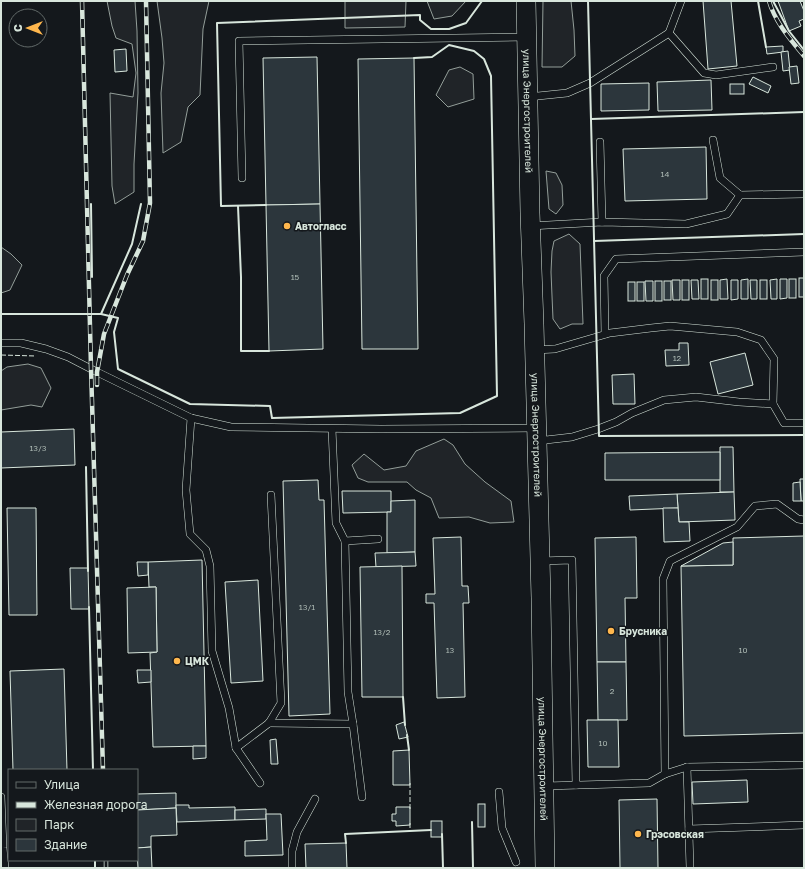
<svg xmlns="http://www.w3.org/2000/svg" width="805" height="869" viewBox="0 0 805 869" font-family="'Golos Text',sans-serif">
	<rect width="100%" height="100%" fill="#14181c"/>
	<g fill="#202428" stroke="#939e99">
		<path d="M107,1H135L137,31L138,93L134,164V192L115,204L112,186L110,93L133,97L136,73L132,44L116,38L112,26Z"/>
		<path d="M157,1H209L203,29L200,95L188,107L181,142L163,153L161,93L164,63L162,38Z"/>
		<path d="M345,1H406L405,27L345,28Z"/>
		<path d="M427,1H466L452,16L434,19Z"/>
		<path d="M543,1H571L574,30L575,56L562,67H542Z"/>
		<path d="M460,67L473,74L474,99L448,107L436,95L449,70Z"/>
		<path d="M546,171L556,173L562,185L563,205L556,214L549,209Z"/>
		<path d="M569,234L580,244L583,324H572L560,329L553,319L552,296L551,272L552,251L554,241Z"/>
		<path d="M1,247L11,254L22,265L10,290L1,293Z"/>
		<path d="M28,364L41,368L51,388L42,407L31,405L1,410V371L7,367Z"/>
		<path d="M444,439L453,445L465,464L485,482L511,501L514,522L490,523L469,517L439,518L431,498L416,490L407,482H368L358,478L352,465L364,454L384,470L406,466L416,451Z"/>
	</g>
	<g fill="#2c363c" stroke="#d8e6dc">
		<path d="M703,1H731L737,66L708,69Z"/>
		<path d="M778,1H800L804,11V19L799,21L801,26L789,31Z"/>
		<path d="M783,46V52L767,54L766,47Z"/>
		<path d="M126,49L127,71L115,72L114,50Z"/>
		<path d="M788,51L790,70L783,71L781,52Z"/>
		<path d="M317,57L320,204L266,205L263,58Z"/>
		<path d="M414,58L418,349H362L358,59Z"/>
		<path d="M797,66L799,83L791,84L789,67Z"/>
		<path d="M753,77L771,86L768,93L749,84Z"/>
		<path d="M711,80L712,110L658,111L657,82Z"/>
		<path d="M649,83V110L601,111V84Z"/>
		<rect x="730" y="84" width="14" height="10"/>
		<path d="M706,147L707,199L625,201L623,149Z"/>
		<path d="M320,204L323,349L269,351L266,205Z"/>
		<rect x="799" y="278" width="5" height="19"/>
		<rect x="701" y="279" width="7" height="20"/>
		<path d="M727,279L728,299H720V280Z"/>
		<path d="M748,279V299H741V280Z"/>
		<path d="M777,279V299H771L770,280Z"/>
		<path d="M780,279H787V298L780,299Z"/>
		<rect x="789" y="279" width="7" height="19"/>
		<path d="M672,280H680V300H673Z"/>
		<rect x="682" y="280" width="7" height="20"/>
		<path d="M691,280H698L699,299H692Z"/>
		<rect x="711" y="280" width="7" height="20"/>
		<path d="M731,280H738V299L731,300Z"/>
		<path d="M750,280H757V299H751Z"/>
		<rect x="760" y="280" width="7" height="19"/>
		<path d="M645,281H653V301H646Z"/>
		<rect x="655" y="281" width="7" height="20"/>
		<rect x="664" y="281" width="7" height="19"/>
		<rect x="628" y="282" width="7" height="19"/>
		<rect x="637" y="282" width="7" height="19"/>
		<path d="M679,343H688L689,365L666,366L665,350H679Z"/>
		<path d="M745,353L753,385L718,394L710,362Z"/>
		<path d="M634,374L635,404H613L612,375Z"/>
		<path d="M74,429L75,465L1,468V432Z"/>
		<path d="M720,447H733L734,492H720Z"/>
		<path d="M720,452V480H605V453Z"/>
		<path d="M800,479H804V501H801Z"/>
		<path d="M318,480L319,500H324L330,714L289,716L283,481Z"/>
		<path d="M800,482L801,501H793V483Z"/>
		<path d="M342,491H391V512L343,513Z"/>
		<path d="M734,492L735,520L679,522L677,494Z"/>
		<path d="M677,494L678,508L630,510L629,496Z"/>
		<path d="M415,500V552L387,553V512H391V501Z"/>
		<path d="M7,508H36L37,615H9Z"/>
		<path d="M663,508H678L679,522H689L690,541L664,542Z"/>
		<path d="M804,536V733L684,736L681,566L733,565V538Z"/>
		<path d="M461,537L462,586H468L469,603H463L465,697L437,698L434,603H426V594H435L433,538Z"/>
		<path d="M636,537L637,598H625L626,662H597L595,538Z"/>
		<path d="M733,542V565L681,566L723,543Z"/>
		<path d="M415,552L416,566L376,567L375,553Z"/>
		<path d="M202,560L206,746L153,747L150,653L157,652L156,587H149L148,562Z"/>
		<path d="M137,562H148V575L138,576Z"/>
		<path d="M402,566L403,697H362L360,567Z"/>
		<path d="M70,568H88L89,609H71Z"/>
		<path d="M258,580L263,681L231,683L225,582Z"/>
		<path d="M156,587L157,652L128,653L127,588Z"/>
		<path d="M597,662H626L627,720H598Z"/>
		<path d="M64,669L67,770H13L10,671Z"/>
		<path d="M137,670H151V682L138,683Z"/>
		<path d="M587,720H618L619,767H588Z"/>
		<path d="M404,722L408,737L399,739L396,725Z"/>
		<path d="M276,739L278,764H271L270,740Z"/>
		<path d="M193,746H206V758L193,759Z"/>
		<path d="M409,750L410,785H393V751Z"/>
		<path d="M747,780L748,802L693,804L692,782Z"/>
		<path d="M176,793V808L137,810V794Z"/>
		<path d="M657,799L658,868H620L619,800Z"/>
		<rect x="478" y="804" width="7" height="23"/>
		<path d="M176,805H189V808L235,807V820L177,822Z"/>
		<path d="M396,807H410V825L396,826V821H392V814H396Z"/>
		<path d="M176,808L177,835L151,836V847L137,848V810Z"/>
		<path d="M266,809V819L235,820V810Z"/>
		<path d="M266,814H281L283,855L245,856V841L267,840Z"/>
		<rect x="431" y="821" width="11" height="16"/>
		<path d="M346,843L347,868H306L305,844Z"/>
		<path d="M151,847L152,868H138L137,848Z"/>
	</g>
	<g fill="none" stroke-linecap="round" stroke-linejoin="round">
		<g stroke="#d8e6dc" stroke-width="8">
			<g id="lane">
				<path d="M669,33L704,73L716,75L773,67"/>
				<path d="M528,97L567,93L590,83L669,33L681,1"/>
				<path d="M713,140L720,178L740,195"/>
				<path d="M600,142L602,222"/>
				<path d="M242,178L239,41L526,37"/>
				<path d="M530,226L602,222L686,224L727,214L740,195L803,194"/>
				<path d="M605,334L604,276L616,259L804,252"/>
				<path d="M1,343H21L46,349L68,357L97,372L191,418L231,427L381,429L535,428"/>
				<path d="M534,350L555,349L610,333L651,328L670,326L737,332L761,340L774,359L773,404L784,423H804"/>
				<path d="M191,418L186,490L190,534L206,550L210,566L212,651L229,708L236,748L260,783"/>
				<path d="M332,429L336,523L345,541L348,692L353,724L362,797"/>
				<path d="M537,441L572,437L598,429L616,422L632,413L664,400L696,397L739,402L773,404"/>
				<path d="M345,541L378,539"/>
				<path d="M540,561L572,560L576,785"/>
				<path d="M269,723L353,724"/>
				<path d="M236,748L269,723L281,703L271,495"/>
				<path d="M687,767L690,868"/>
				<path d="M665,774L663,579L670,561L737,527L755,506L777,504L798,519L804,520"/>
				<path d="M545,786L649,783L665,774L687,767L804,765"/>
				<path d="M499,792L502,828L516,862"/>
				<path d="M1,797L3,848L5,868"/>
				<path d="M689,829L804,825"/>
				<path d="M292,868V851L297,832L315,799"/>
			</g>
		</g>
		<g stroke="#d8e6dc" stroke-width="20">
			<g id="secondary">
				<path id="s1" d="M526,1L530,213L534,324L541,598L545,868"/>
			</g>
		</g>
		<use href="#lane" stroke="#14181c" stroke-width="7"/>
		<use href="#secondary" stroke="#14181c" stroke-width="19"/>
		<g stroke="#d8e6dc" stroke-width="4.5">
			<g id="rail">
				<path d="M82,1L91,368L103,770"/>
				<path d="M769,1C775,22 790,39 804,56"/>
				<path d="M97,385V372L104,334L127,275L143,241L150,203L146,1"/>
				<path d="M106,860V868"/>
			</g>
		</g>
		<use href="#rail" stroke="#14181c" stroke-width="3" stroke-dasharray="9" stroke-linecap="butt"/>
		<g stroke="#d8e6dc" stroke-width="1" stroke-dasharray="5 2" stroke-linecap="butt">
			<path d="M1,355L36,356"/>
			<path d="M410,783V809"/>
			<path d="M410,823V831"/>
		</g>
		<g stroke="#d8e6dc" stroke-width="2">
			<path d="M588,1L599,436L804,435"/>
			<path d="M758,1L766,47"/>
			<path d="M773,1L789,31L804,50"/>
			<path d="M591,119L804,112"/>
			<path d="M91,204L92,277"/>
			<path d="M266,205L221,206L217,23L420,15V20L431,29H449L466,23L482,1"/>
			<path d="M238,206L241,277V351H269"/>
			<path d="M594,241L804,234"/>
			<path d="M1,314H101L118,318L114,332L118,369L190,404L270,406L272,418L460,413L497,396L491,76L484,59L474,51L449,45L432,57L414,58"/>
			<path d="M101,314L132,244L141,204"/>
			<path d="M86,467L88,571"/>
			<path d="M89,607L93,770"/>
			<path d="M403,697L405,725"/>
			<path d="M407,735L409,750"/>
			<path d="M472,822L473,868"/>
			<path d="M442,834L443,868"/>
			<path d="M346,843L345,834L431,830"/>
			<path d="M95,860V868"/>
		</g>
	</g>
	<g fill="#ffb74d" stroke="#14181c" stroke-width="1.5">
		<circle cx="287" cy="226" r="4"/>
		<circle cx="611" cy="631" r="4"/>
		<circle cx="177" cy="661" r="4"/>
		<circle cx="638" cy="834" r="4"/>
	</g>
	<g text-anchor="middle" stroke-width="3" stroke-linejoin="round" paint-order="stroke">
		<g font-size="8" fill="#adbab4">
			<text x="665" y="177">14</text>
			<text x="295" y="280">15</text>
			<text x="677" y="361">12</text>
			<text x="38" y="451">13/3</text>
			<text x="307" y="610">13/1</text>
			<text x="382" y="635">13/2</text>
			<text x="450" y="653">13</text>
			<text x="743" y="653">10</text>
			<text x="612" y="694">2</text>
			<text x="603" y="746">10</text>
		</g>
		<g font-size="10" fill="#d8e6dc" stroke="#14181c">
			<text dy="4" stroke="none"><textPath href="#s1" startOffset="110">улица Энергостроителей</textPath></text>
			<text dy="4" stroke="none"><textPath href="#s1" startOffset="434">улица Энергостроителей</textPath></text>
			<text dy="4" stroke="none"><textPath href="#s1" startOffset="758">улица Энергостроителей</textPath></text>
		</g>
		<g font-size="10" font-weight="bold" fill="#d8e6dc" stroke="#14181c" text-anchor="start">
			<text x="295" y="230">Автогласс</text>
			<text x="619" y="635">Брусника</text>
			<text x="185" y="665">ЦМК</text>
			<text x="646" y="838">Грэсовская</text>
		</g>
	</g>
	<rect width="805" height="869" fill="none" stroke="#d8e6dc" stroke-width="4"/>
	<rect x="8" y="769" width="130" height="92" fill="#14181c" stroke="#626a69"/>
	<rect x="16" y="782" width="20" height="6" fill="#14181c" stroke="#626a69"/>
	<text x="44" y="789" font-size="12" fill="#d8e6dc">Улица</text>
	<rect x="16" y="802" width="20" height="6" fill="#d8e6dc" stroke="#626a69"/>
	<text x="44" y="809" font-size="12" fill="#d8e6dc">Железная дорога</text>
	<rect x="16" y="819" width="20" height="12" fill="#202428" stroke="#626a69"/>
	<text x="44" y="829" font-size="12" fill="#d8e6dc">Парк</text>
	<rect x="16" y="839" width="20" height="12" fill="#2c363c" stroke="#626a69"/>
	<text x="44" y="849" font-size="12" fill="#d8e6dc">Здание</text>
	<g transform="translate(28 28) rotate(270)"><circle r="19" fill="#14181c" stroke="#626a69"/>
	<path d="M0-3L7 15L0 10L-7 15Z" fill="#ffb74d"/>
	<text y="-6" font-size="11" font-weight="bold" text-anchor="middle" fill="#d8e6dc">С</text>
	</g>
</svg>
